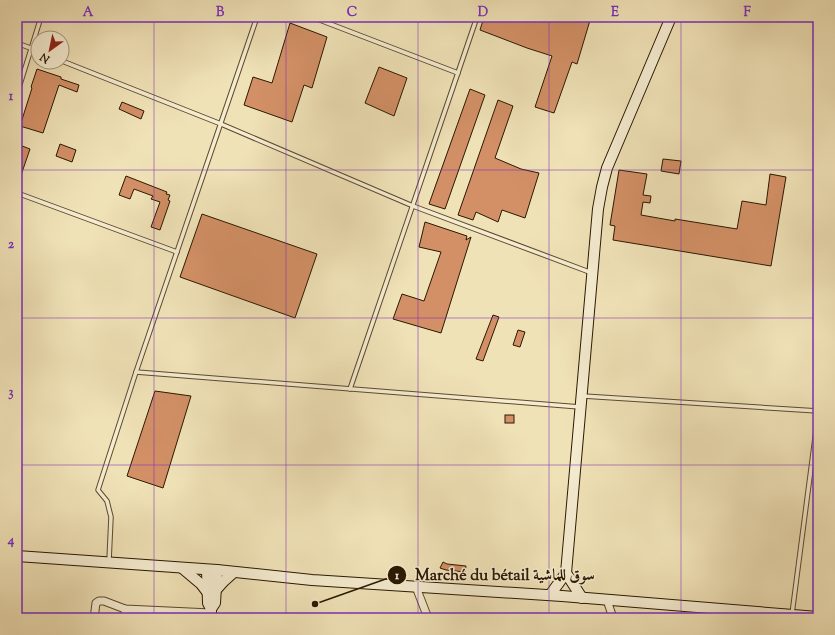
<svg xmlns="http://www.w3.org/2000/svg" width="835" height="635" viewBox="0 0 835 635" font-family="'Sorts Mill Goudy',Amiri,serif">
	<rect width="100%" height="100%" fill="#f0e2b7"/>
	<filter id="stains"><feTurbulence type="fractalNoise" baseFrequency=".005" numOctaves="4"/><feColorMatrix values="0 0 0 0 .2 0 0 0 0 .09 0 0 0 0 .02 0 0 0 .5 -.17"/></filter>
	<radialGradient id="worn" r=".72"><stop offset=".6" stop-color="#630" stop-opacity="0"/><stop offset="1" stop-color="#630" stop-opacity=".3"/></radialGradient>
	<g fill="#d39066" stroke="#2a1800">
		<path d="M484,17H591L577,64L572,62L554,113L535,107L552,56L527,48L480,30Z"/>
		<path d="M290,23L327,37L312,88L304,85L292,122L244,105L253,77L272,83Z"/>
		<path d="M379,67L407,78L394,116L365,103Z"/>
		<path d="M37,69L61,77V79L79,85L77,92L59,85L43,133L20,126L32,88L31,87Z"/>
		<path d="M470,89L485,95L445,209L429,204Z"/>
		<path d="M498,100L513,106L495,158L521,169L539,173L525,218L502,210L498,222L476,212L473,220L458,215Z"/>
		<path d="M122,102L144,111L141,119L119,109Z"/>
		<path d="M17,144L30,149L18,184H17Z"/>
		<path d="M60,144L76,150L72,162L56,156Z"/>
		<path d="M663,159L681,161L679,174L661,171Z"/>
		<path d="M619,170L647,174L643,195L651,196L650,203L643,202L641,215L675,221V219L737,229L742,201L766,205L770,174L786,177L771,266L613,240L615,226L610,225Z"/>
		<path d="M126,176L167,192L166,194L170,195L168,200L170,201L160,230L151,227L160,202L151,199L153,196L134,189L130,199L119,195Z"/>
		<path d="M202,214L317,254L295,318L180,277Z"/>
		<path d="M425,222L467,236L466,240L471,237L441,333L393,319L402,294L424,301L441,252L419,247Z"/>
		<path d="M493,315L499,317L483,361L476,359Z"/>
		<path d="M518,330L525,332L520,347L513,345Z"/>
		<path d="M155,391L191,396L163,488L127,476Z"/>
		<rect x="505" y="415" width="9" height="8"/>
		<path d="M443,562L447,564L466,566L465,572L446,570L440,568Z"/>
	</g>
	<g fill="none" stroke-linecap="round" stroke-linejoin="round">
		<g stroke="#5c4a2e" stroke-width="5.5">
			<g id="lane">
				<path d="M312,17L458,73"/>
				<path d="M17,43L38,51"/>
				<path d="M62,61L221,124L413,206L592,273"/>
				<path d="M17,94L41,17"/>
				<path d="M17,193L177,252"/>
				<path d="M136,372L580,407"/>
				<path d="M350,389L477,17"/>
				<path d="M583,396L818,411"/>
				<path d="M109,561L111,517L107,501L98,490L136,372L257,17"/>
				<path d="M792,614L818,415"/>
			</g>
		</g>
		<g stroke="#5c4a2e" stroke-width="9">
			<g id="street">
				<path d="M416,587L428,618"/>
				<path d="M607,600L613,618"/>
				<path d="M125,609L126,618"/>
				<path d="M94,618L95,611L96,603L99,601H104L125,609L211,613"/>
			</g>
		</g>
		<g stroke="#2a1800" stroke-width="12">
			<g id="secondary">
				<path d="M17,556L217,570L312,580L562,596L818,617"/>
				<path d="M182,568L201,584L208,593"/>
				<path d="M207,570L208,603L211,609"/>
				<path d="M566,573L582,598"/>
				<path d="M215,591L224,581L234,572"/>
				<path d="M550,595L566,573L598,209L602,187L607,168L671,17"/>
				<path d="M211,618V609L215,603L217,570"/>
			</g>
		</g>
		<use href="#lane" stroke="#f5ecd0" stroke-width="3.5"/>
		<use href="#street" stroke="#f5ecd0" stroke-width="7"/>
		<use href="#secondary" stroke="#f5ecd0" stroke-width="10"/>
	</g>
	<path fill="none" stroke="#7b2cbf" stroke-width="1" stroke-opacity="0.55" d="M154,17V618M286,17V618M418,17V618M549,17V618M681,17V618M17,170H818M17,318H818M17,465H818"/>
	<path fill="none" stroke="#2a1800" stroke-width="1.5" d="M315 604L397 575"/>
	<g fill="#2a1800" stroke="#f5ecd0" stroke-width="1.5">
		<circle cx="315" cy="604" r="4"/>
		<circle cx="397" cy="575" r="10"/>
	</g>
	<g font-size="12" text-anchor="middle" font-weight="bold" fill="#fff">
		<text x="397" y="579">1</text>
	</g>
	<g font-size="16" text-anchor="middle" font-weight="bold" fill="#2a1800" stroke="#f5ecd0" stroke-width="3" stroke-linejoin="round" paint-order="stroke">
		<text x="505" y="580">Marché du bétail سوق للماشية</text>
	</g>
	<rect width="835" height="635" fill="none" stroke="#f0e2b7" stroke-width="44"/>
	<g transform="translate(50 50) rotate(213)"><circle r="19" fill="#f5ecd0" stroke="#a4977d"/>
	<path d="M0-3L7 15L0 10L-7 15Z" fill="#8f2418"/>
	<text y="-6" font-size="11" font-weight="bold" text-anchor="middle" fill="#2a1800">N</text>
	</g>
	<rect x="22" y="22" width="791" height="591" fill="none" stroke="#7b2cbf" stroke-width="1.5"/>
	<g font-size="13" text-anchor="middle" font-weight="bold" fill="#7b2cbf">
		<text x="88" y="16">A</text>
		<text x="220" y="16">B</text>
		<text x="352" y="16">C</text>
		<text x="483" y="16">D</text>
		<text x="615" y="16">E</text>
		<text x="747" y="16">F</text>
		<text x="11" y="100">1</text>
		<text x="11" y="248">2</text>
		<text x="11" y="396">3</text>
		<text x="11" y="544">4</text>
	</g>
	<rect width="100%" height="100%" filter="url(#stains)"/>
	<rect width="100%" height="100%" fill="url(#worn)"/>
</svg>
